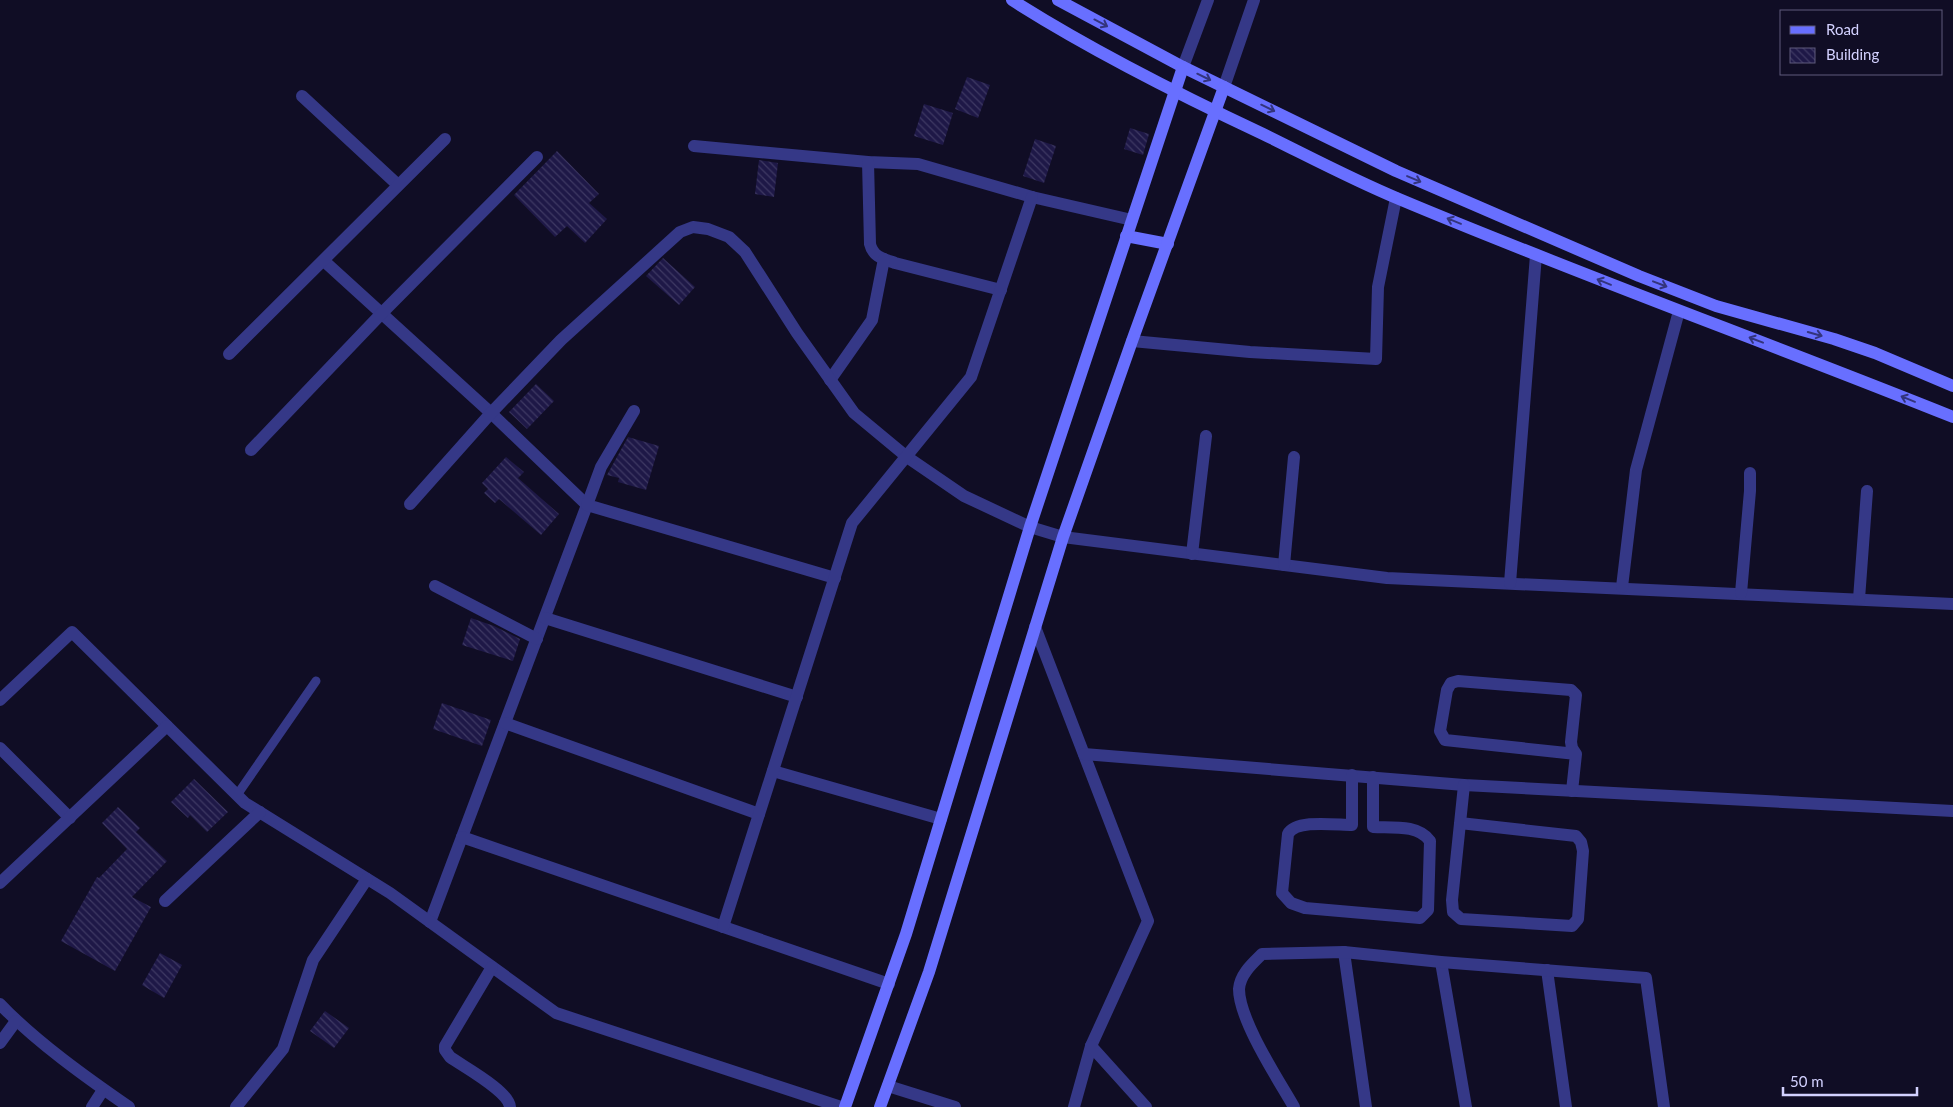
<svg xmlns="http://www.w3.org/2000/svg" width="1953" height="1107" viewBox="0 0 1953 1107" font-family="Lato,sans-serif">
	<defs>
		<pattern id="building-back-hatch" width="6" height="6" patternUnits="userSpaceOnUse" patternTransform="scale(1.25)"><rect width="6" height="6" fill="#1e1847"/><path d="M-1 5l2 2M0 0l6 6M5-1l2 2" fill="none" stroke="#3e3963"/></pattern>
	</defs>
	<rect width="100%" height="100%" fill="#100d25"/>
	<g fill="url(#building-back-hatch)">
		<path d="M967,77L990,85L978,118L955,109Z"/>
		<path d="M924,104L953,113L943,145L914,136Z"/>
		<path d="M1130,128L1149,134L1143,155L1124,149Z"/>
		<path d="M1035,139L1056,146L1044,183L1023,176Z"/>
		<path d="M557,151L599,194L589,203L607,219L585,243L567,226L555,237L514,195Z"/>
		<path d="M759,160L778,163L774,197L755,194Z"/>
		<path d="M663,258L695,287L679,305L646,276Z"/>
		<path d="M536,384L554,401L527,429L509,412Z"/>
		<path d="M628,437L659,446L646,490L618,482L619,478L607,475Z"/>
		<path d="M506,457L524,472L518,478L559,514L541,535L499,499L495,503L484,493L488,489L482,483Z"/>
		<path d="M471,618L494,626L520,639L513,661L462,645Z"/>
		<path d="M442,703L491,720L482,746L433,729Z"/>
		<path d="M194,779L228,812L207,832L190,815L188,818L171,802Z"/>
		<path d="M118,807L140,828L136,832L167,861L132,897L151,907L115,971L61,941L97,877L99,878L127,849L102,823Z"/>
		<path d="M160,953L182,965L164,998L142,985Z"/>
		<path d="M325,1011L349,1028L334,1048L310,1031Z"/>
	</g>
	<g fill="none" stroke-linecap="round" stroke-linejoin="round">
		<path stroke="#353887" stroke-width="9" d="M237,795L316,681"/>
		<g stroke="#353887" stroke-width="12">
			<path d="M1183,67L1208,0"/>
			<path d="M1224,87L1254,0"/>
			<path d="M302,96L398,185"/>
			<path d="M694,146L868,162L918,164L1032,197L1132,220"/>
			<path d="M868,162L870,244C873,257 884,259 895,263L1001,290"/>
			<path d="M324,261L491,413L587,505L430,922"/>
			<path d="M1132,341L1250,352L1376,359L1378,287L1396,198"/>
			<path d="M229,354L445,139"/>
			<path d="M830,380L872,320L884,259"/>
			<path d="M634,411L601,467L587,505L835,578"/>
			<path d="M251,450L382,313L537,157"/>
			<path d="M410,504L491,413L561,340L680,232L693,227L708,229L729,237L745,252L797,333L854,413L907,457L964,496L1030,527L1063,537L1387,578L1953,604"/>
			<path d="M1192,554L1206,436"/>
			<path d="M1284,565L1294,457"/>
			<path d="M1510,583L1536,255"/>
			<path d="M435,586L537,639"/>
			<path d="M1622,587L1636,470L1679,311"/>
			<path d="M1741,593L1750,491V473"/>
			<path d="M1859,599L1867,491"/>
			<path d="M545,618L797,697"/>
			<path d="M1035,627L1148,921L1091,1046L1074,1107"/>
			<path d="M0,700L72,632L245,803L390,893L556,1013L841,1107"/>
			<path d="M505,723L759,814"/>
			<path d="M0,748L70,818"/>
			<path d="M1084,754L1464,785L1953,811"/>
			<path d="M773,771L941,819"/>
			<path d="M1352,775V825C1336,825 1296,819 1288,834L1282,893L1291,903L1305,908L1420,918L1428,910L1430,841C1418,824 1391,828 1373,827V777"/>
			<path d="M1572,791L1576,754L1572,748L1571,742L1576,695L1571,690L1458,681L1451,683L1447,690L1440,731L1445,740L1576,754"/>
			<path d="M1460,823L1576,836L1581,842L1583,851L1578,919L1572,926L1461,919L1453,912L1452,900L1464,785"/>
			<path d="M462,837L889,984"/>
			<path d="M0,883L167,726"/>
			<path d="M165,901L260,812"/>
			<path d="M723,927L852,523L971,377L1032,197"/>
			<path d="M1344,952L1366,1107"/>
			<path d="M1441,962L1466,1107"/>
			<path d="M492,967L445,1046V1050L450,1057C464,1067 509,1091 510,1107"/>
			<path d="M1547,970L1566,1107"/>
			<path d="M0,1004C35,1041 87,1078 129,1107"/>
			<path d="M0,1043L16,1021"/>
			<path d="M1091,1046L1146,1107"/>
			<path d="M888,1086L955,1107"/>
			<path d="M92,1107L103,1090"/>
			<path d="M236,1107L283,1049L313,960L367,879"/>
			<path d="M1294,1107C1278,1079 1239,1020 1239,989C1240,974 1253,963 1262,954L1344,952L1441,962L1646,978L1664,1107"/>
		</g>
		<g stroke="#686fff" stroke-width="12">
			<path d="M1012,0C1092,51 1178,94 1263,134C1308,156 1353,180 1399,199C1582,276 1769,343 1953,417"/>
			<path d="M1058,0L1183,67L1396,171L1639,276L1716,306L1834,339L1875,353L1953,386"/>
			<path d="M1126,236L1168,244"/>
			<path d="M845,1107L906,934L1030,527L1183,67"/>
			<path d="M880,1107L929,972L1063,537L1132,341L1224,87"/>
		</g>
	</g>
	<defs><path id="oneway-shaft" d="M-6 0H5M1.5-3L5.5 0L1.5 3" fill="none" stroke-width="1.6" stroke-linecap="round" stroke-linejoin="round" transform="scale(1.25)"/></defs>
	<g stroke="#33347c">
		<use href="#oneway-shaft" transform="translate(1101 23) rotate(28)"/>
		<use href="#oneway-shaft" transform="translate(1204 77) rotate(26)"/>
		<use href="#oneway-shaft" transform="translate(1268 108) rotate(26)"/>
		<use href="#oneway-shaft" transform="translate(1414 179) rotate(23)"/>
		<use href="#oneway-shaft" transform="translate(1454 221) rotate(-158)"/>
		<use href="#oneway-shaft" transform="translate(1604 282) rotate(-158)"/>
		<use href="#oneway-shaft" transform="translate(1660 284) rotate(21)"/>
		<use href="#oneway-shaft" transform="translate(1815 334) rotate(16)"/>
		<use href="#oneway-shaft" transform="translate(1756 340) rotate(-159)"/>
		<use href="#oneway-shaft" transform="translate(1908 399) rotate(-158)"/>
	</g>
	<rect x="1780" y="10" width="162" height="65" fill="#100d25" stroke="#5e5b7c"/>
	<rect x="1790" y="26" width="25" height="8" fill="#686fff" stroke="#5e5b7c"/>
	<text x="1826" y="35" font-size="15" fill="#d3d1ff">Road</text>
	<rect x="1790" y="48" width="25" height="15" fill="url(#building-back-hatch)" stroke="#5e5b7c"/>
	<text x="1826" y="60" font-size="15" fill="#d3d1ff">Building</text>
	<path d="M1783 1087v8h134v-8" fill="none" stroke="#d3d1ff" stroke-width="2.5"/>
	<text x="1790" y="1087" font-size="15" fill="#d3d1ff" stroke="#100d25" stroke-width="4" paint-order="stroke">50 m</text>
</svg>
